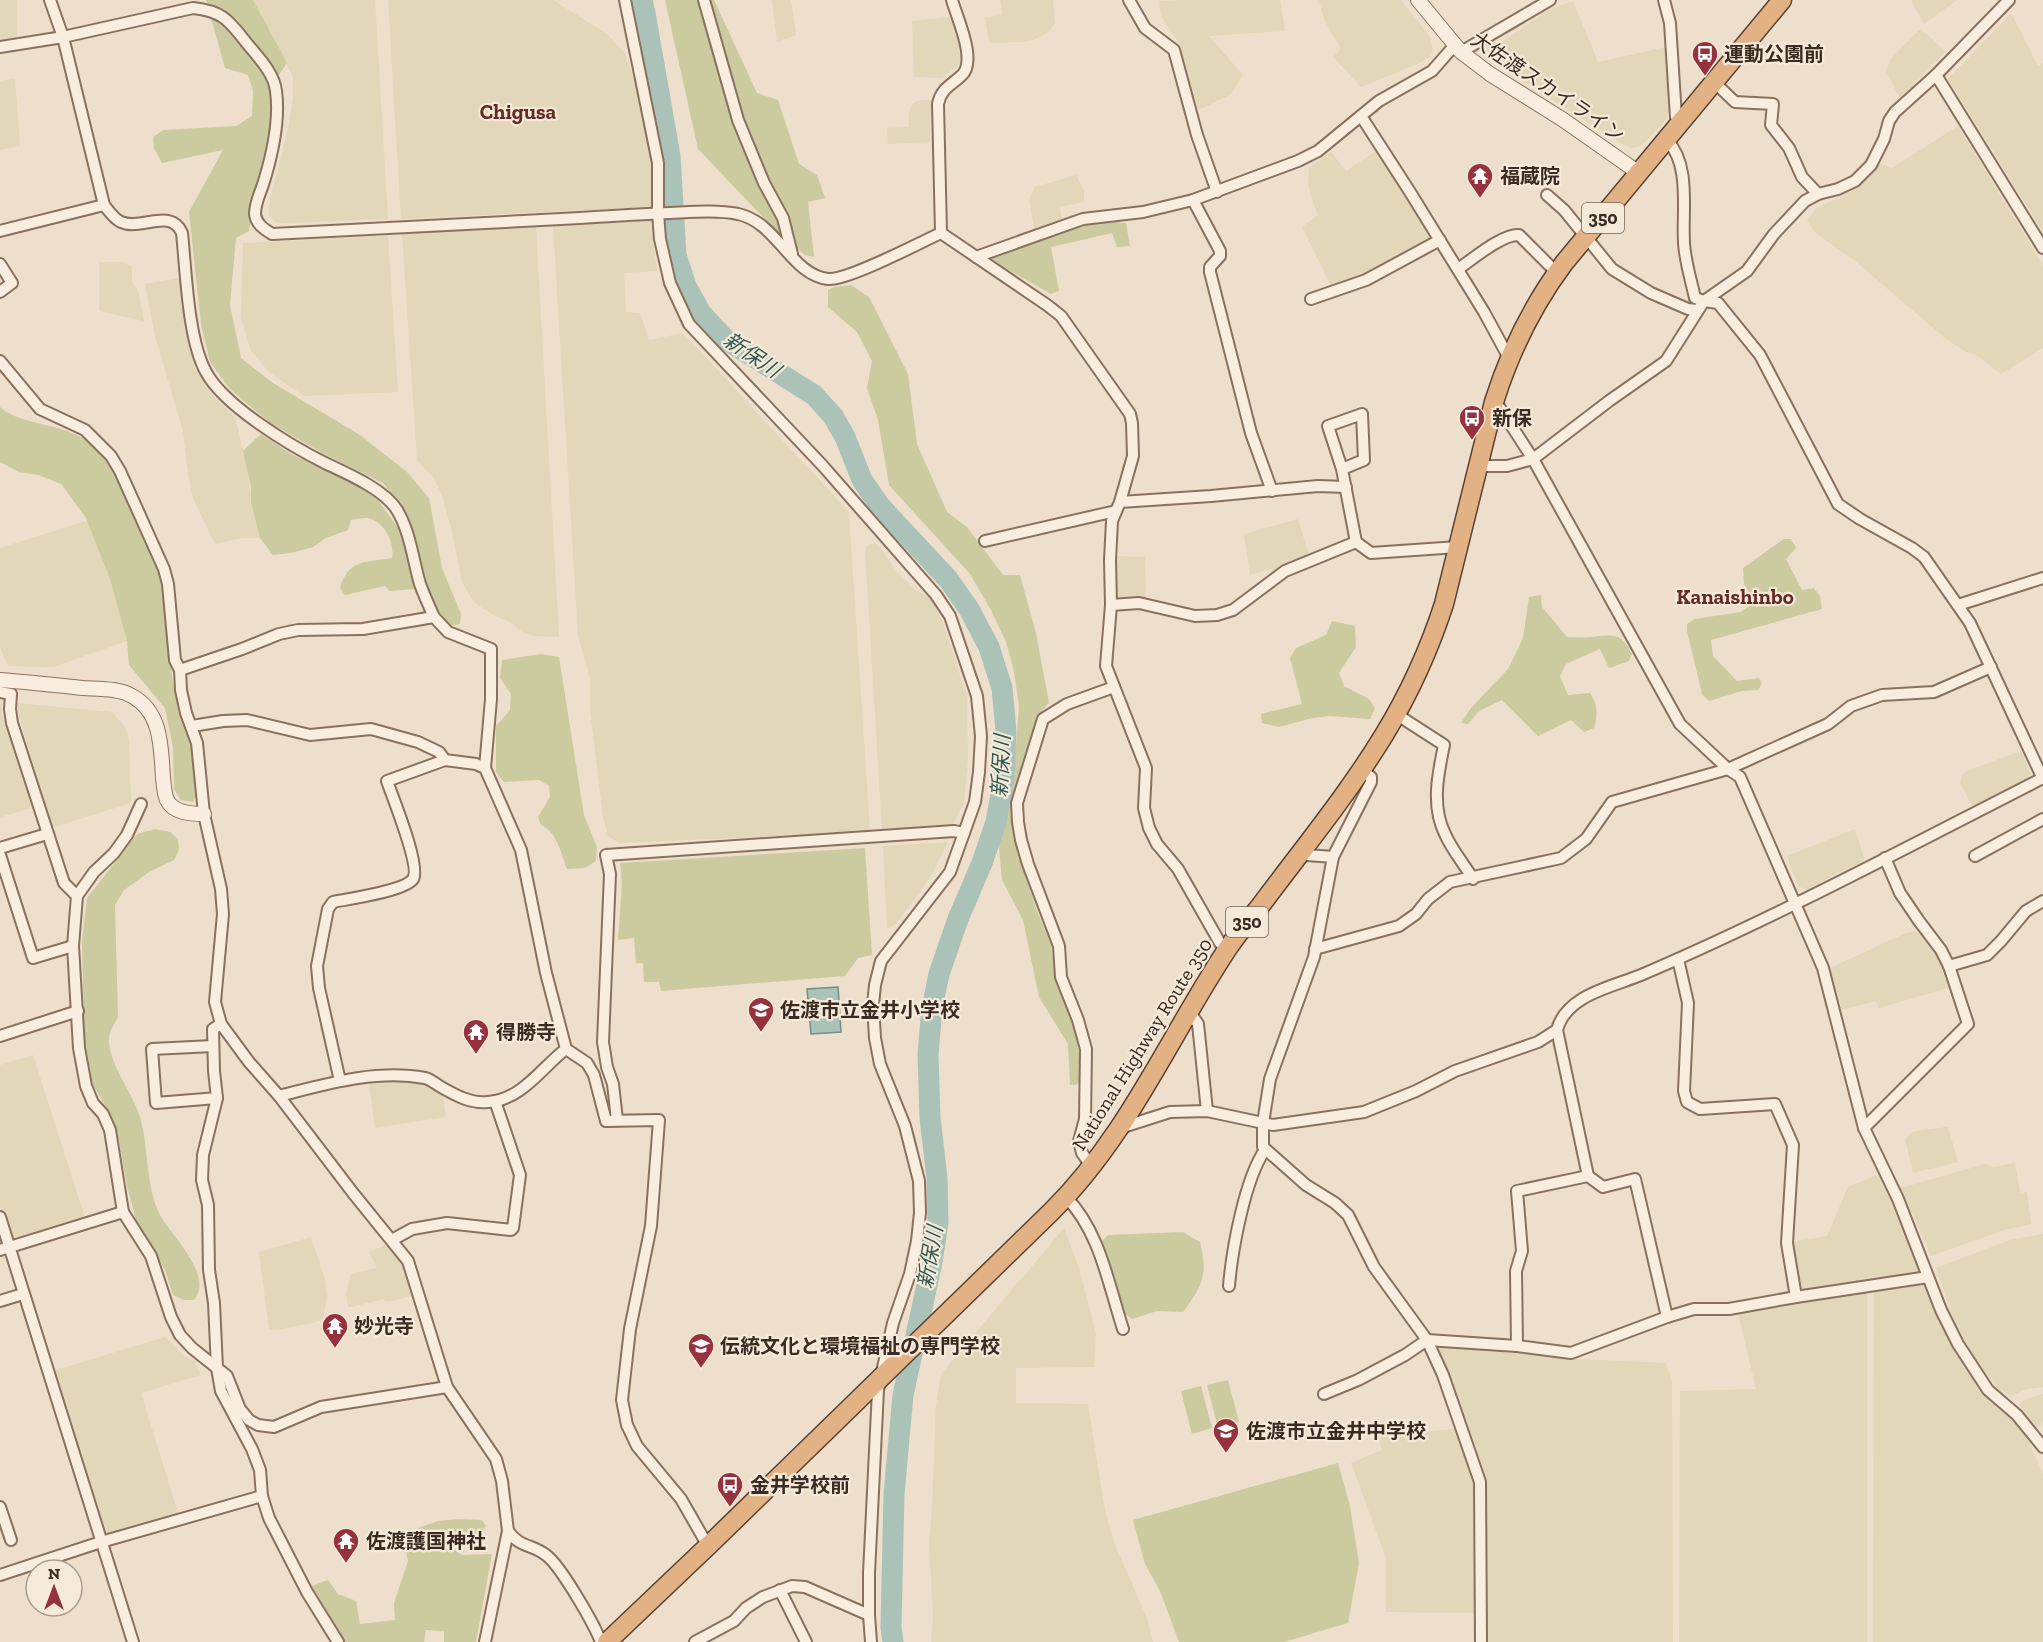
<svg xmlns="http://www.w3.org/2000/svg" width="2043" height="1642" viewBox="0 0 2043 1642" font-family="'Zilla Slab','Noto Sans JP',serif">
	<rect width="100%" height="100%" fill="#eddfcb"/>
	<g fill="#e2d7b8">
		<path d="M0,0H17V38L0,42Z"/>
		<path d="M253,0H375L388,219L284,223L275,222L269,215V205L288,130L293,98V77Z"/>
		<path d="M388,0H553L607,34L624,52L636,85L648,131L655,171L651,207L401,219Z"/>
		<path d="M772,0H791L796,35L777,42Z"/>
		<path d="M1000,0H1053L1055,24L1047,33L1033,40L1022,42L989,43L985,17L1002,15Z"/>
		<path d="M1182,0H1280L1285,31L1209,36L1243,75L1231,94L1201,109L1194,108L1178,42L1161,16L1159,1Z"/>
		<path d="M1319,0H1401L1430,37L1433,51L1430,57L1415,65L1361,87L1333,57L1341,49L1324,19Z"/>
		<path d="M1911,0H1957L1924,24Z"/>
		<path d="M1573,1L1598,62L1666,47L1669,112L1665,121L1641,146L1631,148L1619,142L1479,53L1501,43L1546,11Z"/>
		<path d="M2011,13L2038,66L2043,63V232L1948,79Z"/>
		<path d="M950,17L959,41L960,64L942,78L914,77L912,21Z"/>
		<path d="M1919,30L1929,36L1946,52L1900,98L1886,71L1890,60Z"/>
		<path d="M15,78L20,146L0,150V81Z"/>
		<path d="M922,100H933L930,116V142L888,144L887,128L909,127V112L911,106L915,102Z"/>
		<path d="M1958,126L2043,265V348L2001,374L1975,354L1968,353L1946,339L1855,261L1818,235L1811,227L1808,219L1817,208L1854,190L1869,178L1874,166L1881,164L1892,168Z"/>
		<path d="M1376,151L1431,238L1376,270L1355,279L1331,286L1302,227L1318,215L1311,197L1308,182L1309,168L1331,152L1346,171Z"/>
		<path d="M1076,175L1084,191V202L1060,207L1062,219L1034,228L1029,199L1035,187Z"/>
		<path d="M651,220L657,271L624,273L626,312L640,313L649,340L683,333L849,512L870,832L619,843L608,836L603,817L590,710V678L578,636L553,226Z"/>
		<path d="M536,227L559,637L533,636L522,632L510,622L499,618L482,608L473,601L462,582L452,532L442,495L433,477L417,460L402,234Z"/>
		<path d="M388,236L398,392L304,396L269,372L251,351L241,319L243,243Z"/>
		<path d="M99,262H121L132,266V282L138,290L144,321L99,311Z"/>
		<path d="M180,278L185,325L195,368L214,397L235,417L247,465L251,503L260,538H243L215,544L193,498L188,474L183,431L155,336L145,284Z"/>
		<path d="M1298,519L1309,556L1276,570L1269,569L1250,575L1244,534Z"/>
		<path d="M89,520L110,579L127,641L53,667L8,666L0,647V548Z"/>
		<path d="M875,543L881,549L897,572L915,590L932,599L943,623L967,696L968,760L964,803L953,824L882,830L865,551L867,545Z"/>
		<path d="M1116,556L1145,557L1146,600H1117Z"/>
		<path d="M0,700L2,704V715L32,808L0,817Z"/>
		<path d="M17,703L112,712L125,727L129,740L131,803L51,828L19,716Z"/>
		<path d="M2021,751L2032,777L1972,806L1960,783L1962,775L1967,771Z"/>
		<path d="M1855,829L1864,858L1863,862L1841,871L1807,890L1798,886L1787,856Z"/>
		<path d="M948,842L929,879L896,924L887,929L883,846Z"/>
		<path d="M1916,932L1921,935L1941,961L1948,988L1879,1008L1876,1001L1842,1010L1830,968L1906,933Z"/>
		<path d="M33,1055L85,1218L10,1239L0,1206V1065Z"/>
		<path d="M392,1081L424,1082L438,1089L443,1094L446,1117L375,1128L369,1084Z"/>
		<path d="M1948,1127L1958,1162L1913,1173L1905,1139L1913,1132L1921,1130Z"/>
		<path d="M2015,1163L2020,1193L2027,1192L2031,1224L2004,1230L1931,1256L1901,1188L1985,1164L1994,1167Z"/>
		<path d="M1880,1174L1924,1273L1799,1293L1791,1242L1827,1236L1848,1187Z"/>
		<path d="M1064,1228L1078,1265L1096,1333L1094,1367L1016,1368V1403L1088,1404L1105,1511L1115,1545L1147,1618L1153,1642H931L933,1617L929,1542L932,1507L936,1405L941,1374Z"/>
		<path d="M2043,1234V1387L2027,1389L2011,1396L1998,1389L1973,1355L1953,1316L1936,1268L2013,1239Z"/>
		<path d="M311,1237L325,1279L327,1297L323,1319L313,1323L275,1330L269,1329L259,1252Z"/>
		<path d="M385,1245L404,1266L413,1296L386,1302L383,1299L352,1307H348L346,1294L350,1276L352,1273L377,1268L369,1252Z"/>
		<path d="M1926,1283L1942,1324L1984,1396L2022,1428L2043,1474V1642H1873L1874,1290Z"/>
		<path d="M1867,1289V1642H1679L1680,1391L1756,1389L1738,1313Z"/>
		<path d="M165,1337L184,1356L195,1361L201,1375L141,1393L179,1516L106,1537L53,1371Z"/>
		<path d="M1438,1345L1576,1359L1666,1363L1672,1381L1673,1642H1485V1478Z"/>
		<path d="M2043,1394V1420L2039,1429L2033,1427L2020,1406L2021,1401Z"/>
		<path d="M1454,1429L1475,1485L1476,1613L1386,1612V1558L1351,1463L1382,1450L1378,1436Z"/>
	</g>
	<g fill="#cbcb9f">
		<path d="M206,0H253L287,63L270,88L273,125L258,182L249,231L236,238L230,305L241,358L273,383L360,435L407,472L429,498L442,568L461,614L460,624L451,626L439,611L425,581L408,516L383,483L324,454L270,423L230,389L210,362L201,324L189,212L223,150L162,163L154,148L153,137L164,130L236,126L252,116L253,91L248,75L225,68Z"/>
		<path d="M665,0H714L757,93L778,100L799,164L817,175L825,198L808,202L814,257L805,255L777,232L698,149Z"/>
		<path d="M1099,221L1126,223L1130,246L1117,247L1112,233L1051,247L1059,291L1051,294L1000,265L990,257Z"/>
		<path d="M851,285L869,297L908,374L917,444L947,512L967,527L1003,575H1020L1036,633L1049,703L1037,717L1013,800L1012,822L1022,865L1037,911L1051,945L1056,979L1078,1040L1081,1080L1076,1085H1070L1068,1044L1039,997L1023,920L1002,880L998,839L1016,747L1019,706L1014,671L1006,642L991,610L970,574L889,485L878,420L867,388L872,361L857,332L828,307V290L835,287Z"/>
		<path d="M0,407C19,426 70,423 92,445C125,479 144,529 160,573C173,612 165,659 177,700C183,722 205,783 193,802L181,800L174,789L173,747L165,708L129,665L127,641L110,579L86,518L61,484L38,475L19,472L0,462Z"/>
		<path d="M261,434L293,455L361,486L377,499L399,529L415,589L389,591L385,586L345,595L340,588C349,558 366,563 392,558C395,543 384,520 367,518C362,518 356,519 351,520L348,530L326,538L313,547L291,553L273,555L260,538L251,503V487L243,451Z"/>
		<path d="M1784,539H1791L1796,548L1786,559L1802,590L1814,588L1820,596L1822,609L1711,640L1713,656L1737,681L1759,678L1762,684L1758,690L1742,691L1709,701L1702,694L1687,631V624L1695,619L1741,612L1754,602L1744,584L1743,568Z"/>
		<path d="M1541,595L1542,607L1567,637C1575,637 1584,638 1592,637C1613,635 1621,632 1632,654L1629,661L1609,668L1600,649L1566,664L1560,676L1568,695L1590,693C1598,706 1598,714 1594,728L1584,732L1571,720L1538,736L1502,700L1479,711L1468,724L1461,723L1471,708L1508,669L1523,638L1529,597Z"/>
		<path d="M1332,621L1355,626L1356,647L1339,673L1344,686L1369,699L1375,708L1370,719L1330,716L1312,718L1279,727L1262,723L1261,714L1302,704L1290,658L1296,648L1326,635Z"/>
		<path d="M541,654L559,657L584,815L597,847L596,861L585,868L567,869C561,853 557,832 541,825L538,817L550,797L549,786L539,780L504,782L496,772V726L510,710L511,694L500,678L502,660Z"/>
		<path d="M155,829L170,832L178,839L179,850L174,860L149,872L124,890L115,905L118,1017C113,1026 108,1033 109,1043C112,1068 129,1088 138,1111C150,1144 144,1183 160,1215C170,1234 215,1276 194,1300H184L173,1295L165,1270L137,1224L127,1186L119,1141L106,1107L92,1083L85,1061L82,941L87,898L137,834Z"/>
		<path d="M865,848L872,955L858,958L845,976L661,991L659,982H644L643,963H636L634,938L618,940L622,884L620,863Z"/>
		<path d="M1183,1232L1200,1242C1208,1275 1203,1285 1183,1312L1157,1311L1132,1319L1124,1313L1102,1241L1108,1235Z"/>
		<path d="M1228,1380L1239,1422L1218,1428L1207,1385Z"/>
		<path d="M1201,1386L1212,1428L1192,1434L1181,1391Z"/>
		<path d="M1338,1463L1350,1506L1359,1563L1348,1623L1284,1642H1179L1160,1591L1145,1564L1133,1520Z"/>
		<path d="M460,1519L482,1520L486,1526L480,1534L455,1535L453,1549L462,1555L492,1554L476,1642H444V1631L426,1630L424,1642H345L312,1586L328,1580L338,1594L356,1601L360,1624L395,1620L394,1603L408,1561L405,1546L407,1536L418,1528L438,1521Z"/>
	</g>
	<path fill="#abc2b9" stroke="#719085" stroke-width="1.5" d="M838,987L841,1032L811,1034L807,989Z"/>
	<g fill="none" stroke-linecap="round" stroke-linejoin="round">
		<path stroke="#abc2b9" stroke-width="21" d="M642,0L645,13L670,156L676,255L686,286L701,313L725,339L814,395L833,416L845,437L862,480L880,506L948,579L969,609L989,647L1002,688L1006,731L1004,778L996,822L982,863L958,919L939,974L932,1008L928,1054L930,1118L937,1178L938,1223L932,1262L903,1395L894,1494L891,1627L893,1642"/>
		<g stroke="#89715f" stroke-width="14">
			<g id="minor">
				<path d="M50,0L63,37L104,205"/>
				<path d="M625,0L658,163V213L660,239L670,283L689,324L823,466L936,595L950,616L977,696L981,736L979,772L975,802L950,872L881,961L875,985L873,1005L875,1038L880,1064L905,1126L919,1181L920,1213L917,1241L910,1274L893,1323L878,1390L869,1573V1615L871,1642"/>
				<path d="M704,0L738,120L764,183L783,218L792,254"/>
				<path d="M1129,0L1145,28L1174,50L1197,135L1217,192"/>
				<path d="M1664,0L1670,23L1676,117L1680,124"/>
				<path d="M0,47L63,37L193,8C221,11 228,19 245,41C256,55 274,72 276,91C280,120 273,151 265,178C262,190 255,201 255,214C256,224 264,229 272,234C374,228 477,223 580,218C610,216 640,214 670,213C693,212 716,210 738,214C777,222 791,275 828,279C847,281 919,243 941,233"/>
				<path d="M1461,52L1550,0"/>
				<path d="M1936,75L2043,248"/>
				<path d="M1714,82L1735,102L1773,104L1771,125L1789,148L1802,177L1818,194"/>
				<path d="M1361,116L1410,192L1484,312L1509,358"/>
				<path d="M1667,140C1691,165 1682,210 1684,243C1685,261 1691,280 1695,298L1704,301L1718,303L1760,355L1838,504L1860,519L1912,548L1924,557L1970,623L2043,779"/>
				<path d="M1547,195L1564,210L1612,269L1651,293L1688,309L1697,310"/>
				<path d="M1193,200L1220,251V256L1210,267V272L1251,433L1272,491"/>
				<path d="M0,231L104,205C109,211 114,219 121,222C141,231 171,207 182,233C186,271 188,340 206,372C224,406 291,446 325,463C346,473 384,489 397,510C410,531 413,560 420,584C424,595 429,606 434,617"/>
				<path d="M941,233L1047,305L1061,316L1130,414L1132,423L1133,456L1120,502L1112,521L1110,560L1111,605L1106,666L1146,768L1144,808L1149,828L1157,844L1178,869L1220,943L1227,949"/>
				<path d="M941,233L938,104C941,89 950,86 961,76C978,62 957,18 952,0"/>
				<path d="M976,257L1083,219L1143,212L1193,200L1298,161L1318,151L1379,101L1432,71L1454,46"/>
				<path d="M0,264L12,283L0,292"/>
				<path d="M1458,269C1473,259 1502,234 1519,235L1557,273"/>
				<path d="M1311,299L1366,280L1440,240"/>
				<path d="M0,361L40,409L85,430L111,456L120,471L164,569L168,584L175,660L180,670L181,690L186,713L197,743L204,814L221,889L223,914L215,1002L221,1024L249,1062L279,1096L353,1193L408,1261L447,1387L496,1459L502,1481L508,1531L485,1642"/>
				<path d="M1494,402L1500,408L1533,459L1680,724L1728,769L1740,777L1823,968L1864,1128L1898,1199L1941,1310L1958,1344L1988,1390L2017,1415L2043,1447"/>
				<path d="M1478,466H1507L1533,459L1609,401L1666,361L1704,301L1747,271L1774,234L1805,201L1818,194L1838,189L1855,181L1871,165L1884,139L1889,121L1895,112L1936,75L2009,0"/>
				<path d="M1342,469L1364,460L1362,414L1328,426L1342,469L1356,542"/>
				<path d="M1120,502L1211,496L1318,486L1346,487"/>
				<path d="M985,541L1116,511"/>
				<path d="M1111,605L1139,603L1195,616L1217,615L1233,610L1285,571L1356,542L1371,553L1458,547"/>
				<path d="M1958,605L2043,578"/>
				<path d="M180,670L242,649L279,634L298,630L363,629L434,617L448,632L491,649V699L485,768"/>
				<path d="M0,692L11,694L10,709L12,723L64,883L77,896"/>
				<path d="M1396,714L1444,745C1438,774 1431,806 1445,834C1452,850 1464,864 1473,879"/>
				<path d="M192,726L223,721L247,720L310,735L371,729L418,742L439,752L445,760L476,764L485,768L521,850L546,973L566,1049L587,1063L594,1075L606,1121L659,1120L651,1226L630,1329L622,1400L627,1425L637,1446L681,1499L708,1546"/>
				<path d="M1361,770L1371,777V782L1333,857L1314,957L1270,1079L1263,1123V1147L1306,1185L1335,1203L1348,1215L1374,1267L1427,1340L1443,1375L1480,1482L1481,1642"/>
				<path d="M141,804L127,835L114,853L94,872L77,896L73,946L79,1048L86,1086L93,1103L103,1114L110,1130L123,1212L151,1256L171,1317L180,1335L192,1348L227,1376L240,1409L249,1420L258,1425L274,1427L321,1407L447,1387"/>
				<path d="M0,848L47,834"/>
				<path d="M0,855L33,958L73,946"/>
				<path d="M1307,855L1333,857"/>
				<path d="M1975,856L2043,819"/>
				<path d="M1315,949L1399,926L1416,914L1428,899L1450,882L1561,858L1586,839L1612,802L1728,769L1828,724L1851,706L1882,695L1934,692L1991,667"/>
				<path d="M1678,959L1688,1003L1684,1091L1687,1102L1700,1109L1775,1104L1793,1145L1787,1243L1796,1297L1928,1277"/>
				<path d="M1949,966L1987,955L2001,941L2026,911L2043,901"/>
				<path d="M1190,1012L1198,1024L1207,1111"/>
				<path d="M221,1024L213,1029L214,1071L217,1098L203,1155L202,1180L208,1205L209,1270L214,1303L217,1368L221,1391L252,1449L260,1470L262,1496L269,1518L307,1592L338,1642"/>
				<path d="M1557,1030L1588,1176"/>
				<path d="M0,1036L78,1011"/>
				<path d="M213,1046L152,1049L156,1103L217,1098"/>
				<path d="M340,1081L319,988L317,966L328,909L333,902C348,899 405,891 413,879C421,867 393,798 387,781L445,760"/>
				<path d="M279,1096C326,1084 376,1069 425,1078C430,1079 436,1084 441,1087C455,1095 471,1104 488,1102C522,1100 542,1067 566,1049"/>
				<path d="M617,1120L613,1084L607,1067L603,1042L610,874L606,855L954,831L964,833"/>
				<path d="M1120,1128L1170,1112L1207,1111L1273,1125L1364,1112L1416,1091L1455,1071L1538,1042L1557,1030C1566,995 1612,987 1641,975C1777,917 1911,845 2043,778"/>
				<path d="M1864,1128L1968,1024L1949,966L1941,950L1919,921L1900,893L1885,858"/>
				<path d="M1092,1167L1082,1153L1079,1141L1085,1119L1086,1049L1078,1020L1061,977L1059,946L1028,864L1021,840L1018,822L1017,803L1043,719L1067,704L1114,687"/>
				<path d="M1066,1197C1100,1232 1108,1283 1123,1329"/>
				<path d="M0,1217L133,1642"/>
				<path d="M392,1240L412,1229L447,1223L511,1230L513,1228L520,1175L495,1101"/>
				<path d="M0,1250L123,1212"/>
				<path d="M1229,1286C1232,1250 1245,1178 1265,1150"/>
				<path d="M0,1301L23,1294"/>
				<path d="M1517,1346L1516,1271L1522,1251L1517,1191L1588,1176L1603,1187L1635,1179L1667,1317"/>
				<path d="M1324,1394L1358,1380L1405,1355L1427,1340L1517,1346L1571,1353L1667,1317L1694,1309H1729L1796,1297"/>
				<path d="M0,1507L11,1540"/>
				<path d="M508,1531C520,1548 532,1544 546,1555C561,1566 594,1624 601,1642"/>
				<path d="M0,1575L101,1542L262,1496"/>
				<path d="M780,1590L806,1642"/>
				<path d="M695,1642L734,1621L746,1608L763,1597L792,1586L805,1587L869,1615"/>
			</g>
		</g>
		<g stroke="#89715f" stroke-width="16">
			<g id="tertiary">
				<path d="M1418,0L1461,52L1490,74L1562,119L1639,173"/>
				<path d="M0,680C28,682 55,685 83,688C98,689 119,688 132,696C162,712 161,748 163,778C164,784 164,794 167,800C173,813 191,814 204,814"/>
			</g>
		</g>
		<g stroke="#584033" stroke-width="21">
			<path id="trunk" d="M607,1642L708,1546L1051,1212C1128,1136 1169,1037 1228,948C1238,933 1250,919 1261,905C1302,850 1348,794 1384,735C1409,694 1429,650 1444,604L1494,402C1510,351 1532,306 1564,263L1782,0"/>
		</g>
		<use href="#minor" stroke="#f8edde" stroke-width="10"/>
		<use href="#tertiary" stroke="#f8edde" stroke-width="14"/>
		<use href="#trunk" stroke="#e2b284" stroke-width="18"/>
	</g>
	<defs>
		<g id="bus-pin" transform="scale(1.35)"><path d="M0 17L-7.5 6A9.5 9.5 0 1 1 7.5 6Z" fill="#96323e" stroke="#f5eada"/><path d="M-5-6H5V4H4V6H2V4H-2V6H-4V4H-5ZM-3.5-4V0h7V-4ZM-3.5 1.2v1.5H-2V1.2ZM2 1.2v1.5H3.5V1.2Z" fill="#fff"/></g>
		<g id="temple-pin" transform="scale(1.35)"><path d="M0 17L-7.5 6A9.5 9.5 0 1 1 7.5 6Z" fill="#96323e" stroke="#f5eada"/><path d="M0-6L5-2H3V0L6.5 2.5H4V6H1.5V3h-3V6H-4V2.5H-6.5L-3 0V-2H-5Z" fill="#fff"/></g>
		<g id="school-pin" transform="scale(1.35)"><path d="M0 17L-7.5 6A9.5 9.5 0 1 1 7.5 6Z" fill="#96323e" stroke="#f5eada"/><path d="M0-5L7-2L0 1L-7-2ZM-4 1L0 2.5L4 1V4Q0 6-4 4Z" fill="#fff"/></g>
		<g id="university-pin" transform="scale(1.35)"><path d="M0 17L-7.5 6A9.5 9.5 0 1 1 7.5 6Z" fill="#96323e" stroke="#f5eada"/><path d="M0-5L7-2L0 1L-7-2ZM-4 1L0 2.5L4 1V4Q0 6-4 4Z" fill="#fff"/></g>
	</defs>
	<g fill-rule="evenodd">
		<use href="#bus-pin" x="1705" y="54"/>
		<use href="#temple-pin" x="1480" y="176"/>
		<use href="#bus-pin" x="1472" y="418"/>
		<use href="#school-pin" x="761" y="1010"/>
		<use href="#temple-pin" x="476" y="1032"/>
		<use href="#temple-pin" x="335" y="1326"/>
		<use href="#university-pin" x="701" y="1346"/>
		<use href="#school-pin" x="1226" y="1431"/>
		<use href="#bus-pin" x="730" y="1485"/>
		<use href="#temple-pin" x="346" y="1541"/>
	</g>
	<g text-anchor="middle" stroke-width="4.5" stroke-linejoin="round" paint-order="stroke">
		<g fill="#f5eada" stroke="#736459" stroke-width="1.5">
			<rect x="1582" y="203" width="42" height="30" rx="4.5"/>
			<rect x="1226" y="907" width="42" height="30" rx="4.5"/>
		</g>
		<g font-size="18" font-weight="bold" fill="#3b2b22">
			<text x="1603" y="224">350</text>
			<text x="1247" y="928">350</text>
		</g>
		<g font-size="20" font-weight="bold" fill="#3b2b22" stroke="#f5eada" text-anchor="start">
			<text x="1724" y="61">運動公園前</text>
			<text x="1500" y="183">福蔵院</text>
			<text x="1492" y="425">新保</text>
			<text x="780" y="1017">佐渡市立金井小学校</text>
			<text x="496" y="1039">得勝寺</text>
			<text x="354" y="1333">妙光寺</text>
			<text x="720" y="1353">伝統文化と環境福祉の専門学校</text>
			<text x="1246" y="1438">佐渡市立金井中学校</text>
			<text x="750" y="1492">金井学校前</text>
			<text x="366" y="1548">佐渡護国神社</text>
		</g>
		<g font-size="20" fill="#3b2b22" stroke="#f5eada">
			<text transform="translate(1548 87) rotate(34)" y="7">大佐渡スカイライン</text>
			<text transform="translate(1142 1044) rotate(-58)" y="7">National Highway Route 350</text>
		</g>
		<g font-size="21" font-weight="bold" fill="#652a23" stroke="#f5eada">
			<text x="518" y="119">Chigusa</text>
			<text x="1735" y="604">Kanaishinbo</text>
		</g>
		<g font-size="21" font-style="italic" fill="#325a53" stroke="#f5eada">
			<text transform="translate(752 355) rotate(34)" y="7">新保川</text>
			<text transform="translate(1001 766) rotate(-87)" y="7">新保川</text>
			<text transform="translate(930 1257) rotate(-80)" y="7">新保川</text>
		</g>
	</g>
	<g transform="translate(54 1588)"><circle r="28" fill="#f5eada" stroke="#ab9e90" stroke-width="1.5"/>
	<path d="M0-4.5L10 22L0 15L-10 22Z" fill="#96323e"/>
	<text y="-9" font-size="16" font-weight="bold" text-anchor="middle" fill="#3b2b22">N</text>
	</g>
</svg>
